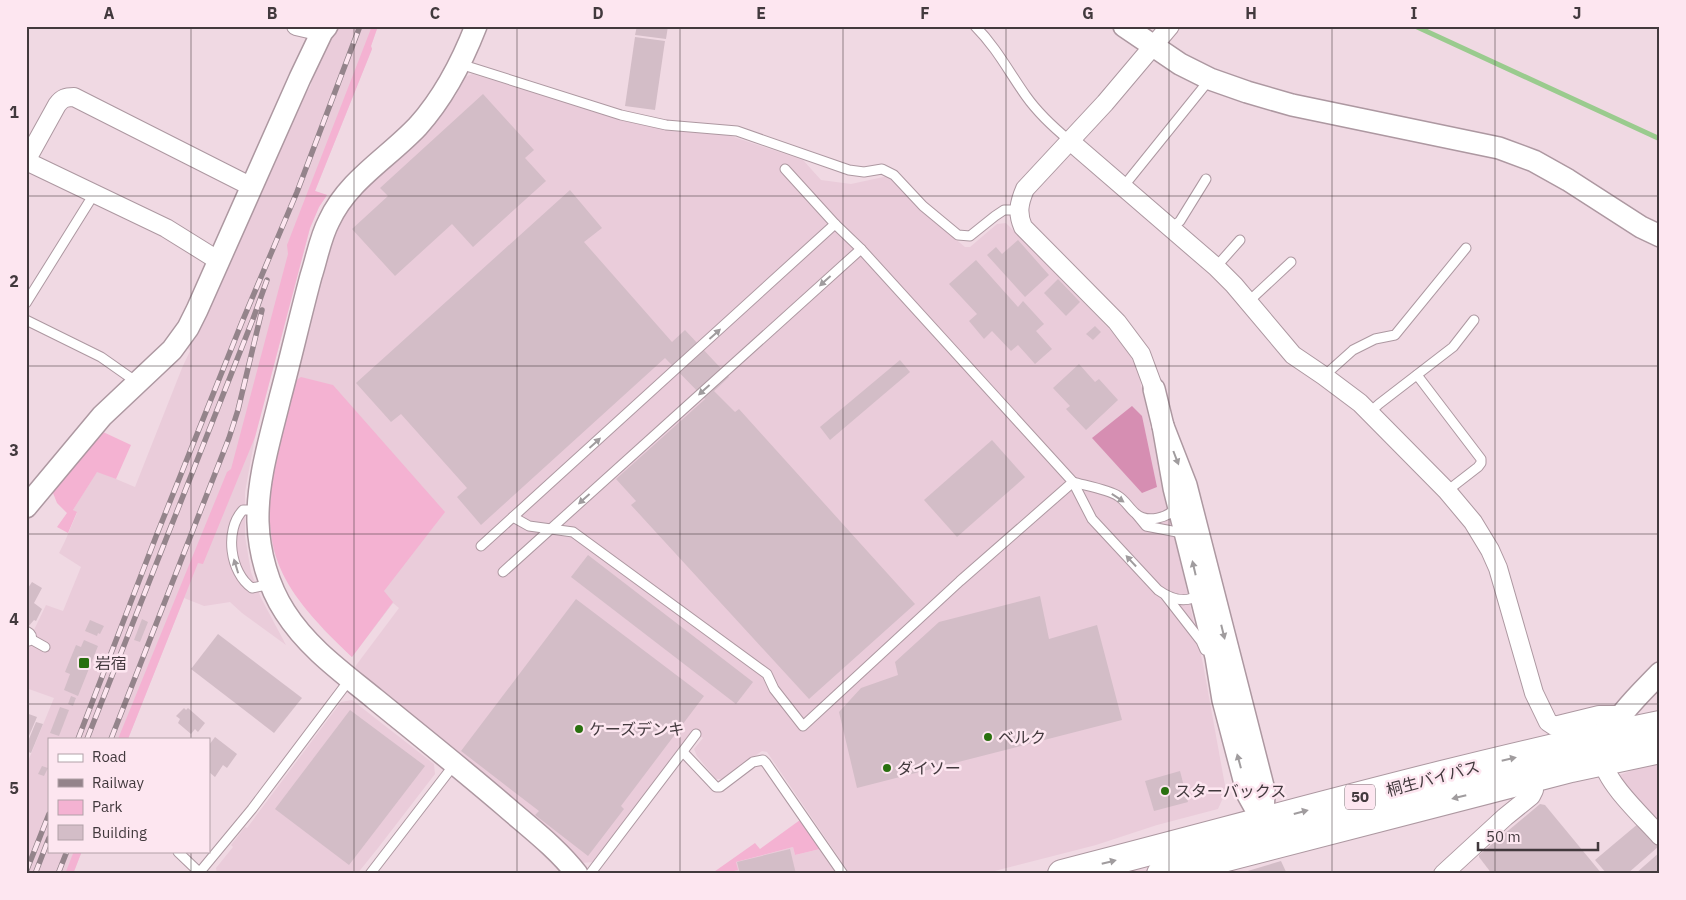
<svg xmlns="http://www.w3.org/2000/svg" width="1686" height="900" viewBox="0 0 1686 900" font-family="'IBM Plex Sans','Noto Sans JP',sans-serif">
	<rect width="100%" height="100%" fill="#f0d9e3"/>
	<g fill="#eaccda">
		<path d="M336,26H378L371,46L372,49L315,191L327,195L319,207L310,228L255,437L245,492V536L251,572L261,598L286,645L242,613L230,602L204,606L184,598L128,739H49V851H82L73,874H26V766L54,698L26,688V638L33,632L46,605L63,611L81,567L59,553L65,541L77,513L73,510L97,471L135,487L182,368L190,351L187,347L293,114L310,87L321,54Z"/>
		<path d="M472,74L555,98L618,119L671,131L725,134L803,160L821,180L851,184L888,176L920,210L965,247H970L997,224L1006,223L1111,331L1129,354L1138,371L1203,664L1226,791L1218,809L1157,825L1096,845L983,874H850L767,752L762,751L722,779H716L697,756L694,749L703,738L696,734L594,862L580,863L351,672L399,608L393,603L352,657L324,630L283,574L273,549L270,528L269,514L274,467L329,245L344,213L360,192L433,124L456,95L465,77Z"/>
		<path d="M352,700L434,764L435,774L378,848L357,874H217L216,868L233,847L231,845L245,827L247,828L341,702Z"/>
		<path d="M1660,764V828L1619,781L1620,775L1638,768Z"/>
		<path d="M793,847L795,855L820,849L837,874H722L737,870L736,862Z"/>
	</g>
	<g fill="#f4b2d2">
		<path d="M372,26H378L371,46L372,49L315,191L327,195L319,207L310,228L255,437L203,564L198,563L128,739H118L227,472L231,469L288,254L287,245Z"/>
		<path d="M301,377L333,385L445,512L384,591L393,602L352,657C327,633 296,603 282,572C254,511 280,442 295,381Z"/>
		<path d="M101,431L131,445L116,479L97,472L73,510L77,512L68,533L57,527L67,513L57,503L53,493L49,490Z"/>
		<path d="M800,820L820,849L795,855L793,847L736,862L738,870L722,874H711L755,843L760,849Z"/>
		<path d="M74,851H82L73,874H65Z"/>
	</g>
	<path fill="#d68eb2" d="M1132,406L1142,416L1157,487L1142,493L1092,438Z"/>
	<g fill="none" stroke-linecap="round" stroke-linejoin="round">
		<path stroke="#9acb8e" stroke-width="5" d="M1415,26L1660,139"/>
	</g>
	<g fill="#d3bdc7">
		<path d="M637,26H668L666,39L635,35Z"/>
		<path d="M635,37L665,41L655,110L625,106Z"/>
		<path d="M483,94L534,150L525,158L546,181L473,247L452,224L395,276L352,229L388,196L380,188Z"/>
		<path d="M570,190L602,228L584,242L672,342L685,330L729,377L714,391L735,412L739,409L915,604L809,699L631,505L636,501L616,479L705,399L665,358L481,525L457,497L467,488L401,414L391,422L356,383Z"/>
		<path d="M1018,240L1049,275L1025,297L987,255L996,247L1002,254Z"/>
		<path d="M976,260L1018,307L1023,301L1044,324L1036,331L1052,349L1035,364L1018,345L1011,351L992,331L984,339L969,321L977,314L949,284Z"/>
		<path d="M1058,279L1080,302L1066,316L1044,293Z"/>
		<path d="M1095,326L1101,332L1093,340L1086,334Z"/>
		<path d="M900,360L910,372L830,440L820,427Z"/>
		<path d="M1079,364L1095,382L1099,379L1118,400L1086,430L1066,409L1070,406L1053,388Z"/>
		<path d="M992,440L1025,477L957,537L924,500Z"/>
		<path d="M588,555L753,682L736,704L571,577Z"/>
		<path d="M32,582L42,588L34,603L42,609L36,621L34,620L28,627L26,625V591Z"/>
		<path d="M1040,596L1049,639L1097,625L1122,720L857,788L839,712L861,688L898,675L895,662L939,622Z"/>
		<path d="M576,599L704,696L621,806L624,809L588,856L535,815L539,811L461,751Z"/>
		<path d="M142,619L148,622L140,642L134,640Z"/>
		<path d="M90,620L104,626L100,634L98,633L97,636L85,631Z"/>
		<path d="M218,634L302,698L274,733L191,669Z"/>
		<path d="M84,640L98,646L78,696L64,690L70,674L65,672L76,645L81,647Z"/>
		<path d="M71,696L76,698L73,706L68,704Z"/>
		<path d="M60,707L69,710L59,736L50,733Z"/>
		<path d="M184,708L186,710L188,708L205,723L198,732L195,729L191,734L178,723L180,719L176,716Z"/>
		<path d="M350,710L425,766L349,865L275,809Z"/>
		<path d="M26,713L37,717L26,743Z"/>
		<path d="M36,722L43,724L31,753L26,751V746Z"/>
		<path d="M215,737L237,754L227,768L223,765L215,777L209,772V745Z"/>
		<path d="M42,766L48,768L44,776L38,774Z"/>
		<path d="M1180,771L1188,802L1154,811L1145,781Z"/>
		<path d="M1540,804L1545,805L1602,874H1492L1479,857V855Z"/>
		<path d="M1639,823L1659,846L1627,874H1607L1595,860Z"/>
		<path d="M790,849L796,874H740L737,862Z"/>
		<path d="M1660,852V874H1635Z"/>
		<path d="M1281,861L1287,874H1241V873Z"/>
	</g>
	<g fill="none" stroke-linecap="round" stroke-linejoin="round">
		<g stroke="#ad98a1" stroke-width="11">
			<g id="service">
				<path d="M975,26C996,47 1009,72 1026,96C1038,113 1053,127 1070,141"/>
				<path d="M460,64L621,115L666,125L737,131L849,170L864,172L882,169L894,175L923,206L958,235L970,236L995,216L1004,210H1018"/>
				<path d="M785,169L835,224L861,249L1073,482L1092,519L1158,590C1172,600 1186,604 1200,594"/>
				<path d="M1123,187L1210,79"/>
				<path d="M1171,228L1180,221L1206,179"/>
				<path d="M1216,267L1240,240"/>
				<path d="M1248,302L1291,262"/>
				<path d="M26,303L94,194"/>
				<path d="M26,320L101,357L138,383"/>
				<path d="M1417,375L1481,459V463L1478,467L1447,491"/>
				<path d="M1324,376L1353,350L1375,339L1395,335L1466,248"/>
				<path d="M1369,413L1379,404L1453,347L1474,320"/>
				<path d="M1073,482C1083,485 1110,490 1118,496C1125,500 1129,508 1135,513C1147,524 1169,518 1177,506"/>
				<path d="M258,510H243C224,530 230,573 252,588L271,584"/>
				<path d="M1137,515L1146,526L1177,532L1183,534"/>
				<path d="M513,517L529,526L573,532L767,674L774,689L803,726L960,581L1073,482"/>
				<path d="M481,546L835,224"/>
				<path d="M503,572L861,249"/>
				<path d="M1166,596L1201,641L1205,650"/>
				<path d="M27,637L45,647"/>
				<path d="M683,752L716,787H720L753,762L763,760L766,763L843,874"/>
				<path d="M178,852L201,874"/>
				<path d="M199,873L252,809L350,679"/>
				<path d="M370,874L450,770L454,763"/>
				<path d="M590,874L696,734"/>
			</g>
		</g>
		<g stroke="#ad98a1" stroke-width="20">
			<g id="minor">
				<path d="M296,26L322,32"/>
				<path d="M1070,141L1216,267L1234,285L1293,355L1324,376L1360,403L1447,491L1473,522L1490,550L1498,568L1534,693L1548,722L1554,726L1599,715H1622"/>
				<path d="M26,161L57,105C62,98 66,97 74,97L252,187"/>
				<path d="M26,161L166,228L219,261"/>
				<path d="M1154,389L1141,354L1117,322L1023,227C1017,213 1019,203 1025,189L1105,103L1170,26"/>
				<path d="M26,636L27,637"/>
				<path d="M1603,761C1606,783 1644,818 1660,836"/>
				<path d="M1443,874L1505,817L1531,796L1534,790L1533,779"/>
			</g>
		</g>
		<g stroke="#ad98a1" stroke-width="24">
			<g id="tertiary">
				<path d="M476,26C462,62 443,98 418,126C388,158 348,180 329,221C320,238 317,258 311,276C300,317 291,357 280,398C270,439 257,480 258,522C259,552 268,586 285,612C308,648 342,672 375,699C418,734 462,769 505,806C529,827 557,848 577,874"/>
				<path d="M1124,26L1180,64L1210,79L1247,92L1292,105L1499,148L1534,161L1568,180L1641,227L1660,236"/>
				<path d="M1154,389L1163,426"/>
				<path d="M26,507L102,416L172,350L188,328L197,310L300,78L322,32L327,26"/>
				<path d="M1605,746C1614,717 1640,694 1660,673"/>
				<path d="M1263,822L1264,790L1186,485L1163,426L1174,488L1216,657L1223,700L1248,795L1263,822L1266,835"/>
			</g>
		</g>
		<g stroke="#ad98a1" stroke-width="30">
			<g id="trunk">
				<path d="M1062,874C1261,823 1459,766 1660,725"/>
				<path d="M1161,874L1571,768L1660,749"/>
			</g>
		</g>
		<use href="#service" stroke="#fff" stroke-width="9"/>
		<use href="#minor" stroke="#fff" stroke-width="18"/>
		<use href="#tertiary" stroke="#fff" stroke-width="21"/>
		<use href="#trunk" stroke="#fff" stroke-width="28"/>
		<g stroke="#94848b" stroke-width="5.5">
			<g id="rail">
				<path d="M78,739L157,534L242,322L297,192L360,26"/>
				<path d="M87,739L253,319L267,280"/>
				<path d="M111,739L229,438L238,410L262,310"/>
				<path d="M26,872L49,814"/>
				<path d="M35,874L49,838"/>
				<path d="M58,874L67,851"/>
			</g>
		</g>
		<use href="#rail" stroke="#fde6f0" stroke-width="4" stroke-dasharray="11" stroke-linecap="butt"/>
	</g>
	<defs><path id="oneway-solid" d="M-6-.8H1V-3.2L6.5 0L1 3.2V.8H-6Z" transform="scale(1.25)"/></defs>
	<g fill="#a09c9e">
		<use href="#oneway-solid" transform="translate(825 281) rotate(138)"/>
		<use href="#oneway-solid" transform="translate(715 334) rotate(-42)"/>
		<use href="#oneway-solid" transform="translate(704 390) rotate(138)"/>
		<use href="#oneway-solid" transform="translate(595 443) rotate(-42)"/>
		<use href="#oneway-solid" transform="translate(1176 458) rotate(69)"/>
		<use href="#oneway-solid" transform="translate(1118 498) rotate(34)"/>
		<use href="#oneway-solid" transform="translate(584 499) rotate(138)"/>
		<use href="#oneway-solid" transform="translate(1131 561) rotate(-133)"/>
		<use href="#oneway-solid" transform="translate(236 566) rotate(-107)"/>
		<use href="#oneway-solid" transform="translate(1194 568) rotate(-103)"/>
		<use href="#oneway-solid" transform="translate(1223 632) rotate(76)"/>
		<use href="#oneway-solid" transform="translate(1509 759) rotate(-13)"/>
		<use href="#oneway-solid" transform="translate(1239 761) rotate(-105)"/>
		<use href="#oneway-solid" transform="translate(1459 797) rotate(166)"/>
		<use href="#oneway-solid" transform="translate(1301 812) rotate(-15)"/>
		<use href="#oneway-solid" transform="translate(1109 862) rotate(-14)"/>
	</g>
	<path fill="none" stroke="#42393d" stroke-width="1" stroke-opacity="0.55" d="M191,26V739M354,26V874M517,26V874M680,26V874M843,26V874M1006,26V874M1169,26V874M1332,26V874M1495,26V874M26,196H1660M26,366H1660M26,534H1660M26,704H1660M191,851V874"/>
	<g fill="#29700f" stroke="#fde6f0" stroke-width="2">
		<rect x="78" y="657" width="12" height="12" rx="2.5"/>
		<circle cx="579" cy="729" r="5"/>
		<circle cx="988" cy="737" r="5"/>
		<circle cx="887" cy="768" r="5"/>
		<circle cx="1165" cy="791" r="5"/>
	</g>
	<g text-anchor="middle" stroke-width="5" stroke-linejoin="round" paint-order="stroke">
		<rect fill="#fde6f0" stroke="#7a6d73" stroke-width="1" x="1345" y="784.5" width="30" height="25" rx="4"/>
		<g font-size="15" font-weight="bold" fill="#42393d">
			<text x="1360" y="802">50</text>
		</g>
		<g font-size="16" fill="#42393d" stroke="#fde6f0" text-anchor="start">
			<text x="95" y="669">岩宿</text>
			<text x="589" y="735">ケーズデンキ</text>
			<text x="998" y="743">ベルク</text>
			<text x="897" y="774">ダイソー</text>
			<text x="1175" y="797">スターバックス</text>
		</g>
		<g font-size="16" fill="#42393d" stroke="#fde6f0">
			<text transform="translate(1433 778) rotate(-15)" y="6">桐生バイパス</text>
		</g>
	</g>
	<rect width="1686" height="900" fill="none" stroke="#fde6f0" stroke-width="55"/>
	<rect x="48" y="738" width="162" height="115" fill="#fde6f0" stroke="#b2a1a8"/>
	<rect x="58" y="754" width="25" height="8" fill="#ffffff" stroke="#b2a1a8"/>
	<text x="92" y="762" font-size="15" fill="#42393d">Road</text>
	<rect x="58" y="779" width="25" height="8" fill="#94848b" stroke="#b2a1a8"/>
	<text x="92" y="788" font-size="15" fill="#42393d">Railway</text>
	<rect x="58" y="800" width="25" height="15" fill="#f4b2d2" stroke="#b2a1a8"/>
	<text x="92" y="812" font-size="15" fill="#42393d">Park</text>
	<rect x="58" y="825" width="25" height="15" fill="#d3bdc7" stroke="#b2a1a8"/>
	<text x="92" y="838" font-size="15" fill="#42393d">Building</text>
	<path d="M1478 842v8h120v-8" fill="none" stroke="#42393d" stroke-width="2.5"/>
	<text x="1486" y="842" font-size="15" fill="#42393d" stroke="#fde6f0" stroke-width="4" paint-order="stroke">50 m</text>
	<rect x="28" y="28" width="1630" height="844" fill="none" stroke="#42393d" stroke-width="2"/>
	<g font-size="16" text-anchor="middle" font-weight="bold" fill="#42393d">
		<text x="109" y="19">A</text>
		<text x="272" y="19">B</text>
		<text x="435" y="19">C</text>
		<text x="598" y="19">D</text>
		<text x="761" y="19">E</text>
		<text x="925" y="19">F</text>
		<text x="1088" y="19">G</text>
		<text x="1251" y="19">H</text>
		<text x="1414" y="19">I</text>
		<text x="1577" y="19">J</text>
		<text x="14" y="118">1</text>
		<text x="14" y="287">2</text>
		<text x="14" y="456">3</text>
		<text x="14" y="625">4</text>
		<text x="14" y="794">5</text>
	</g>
</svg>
